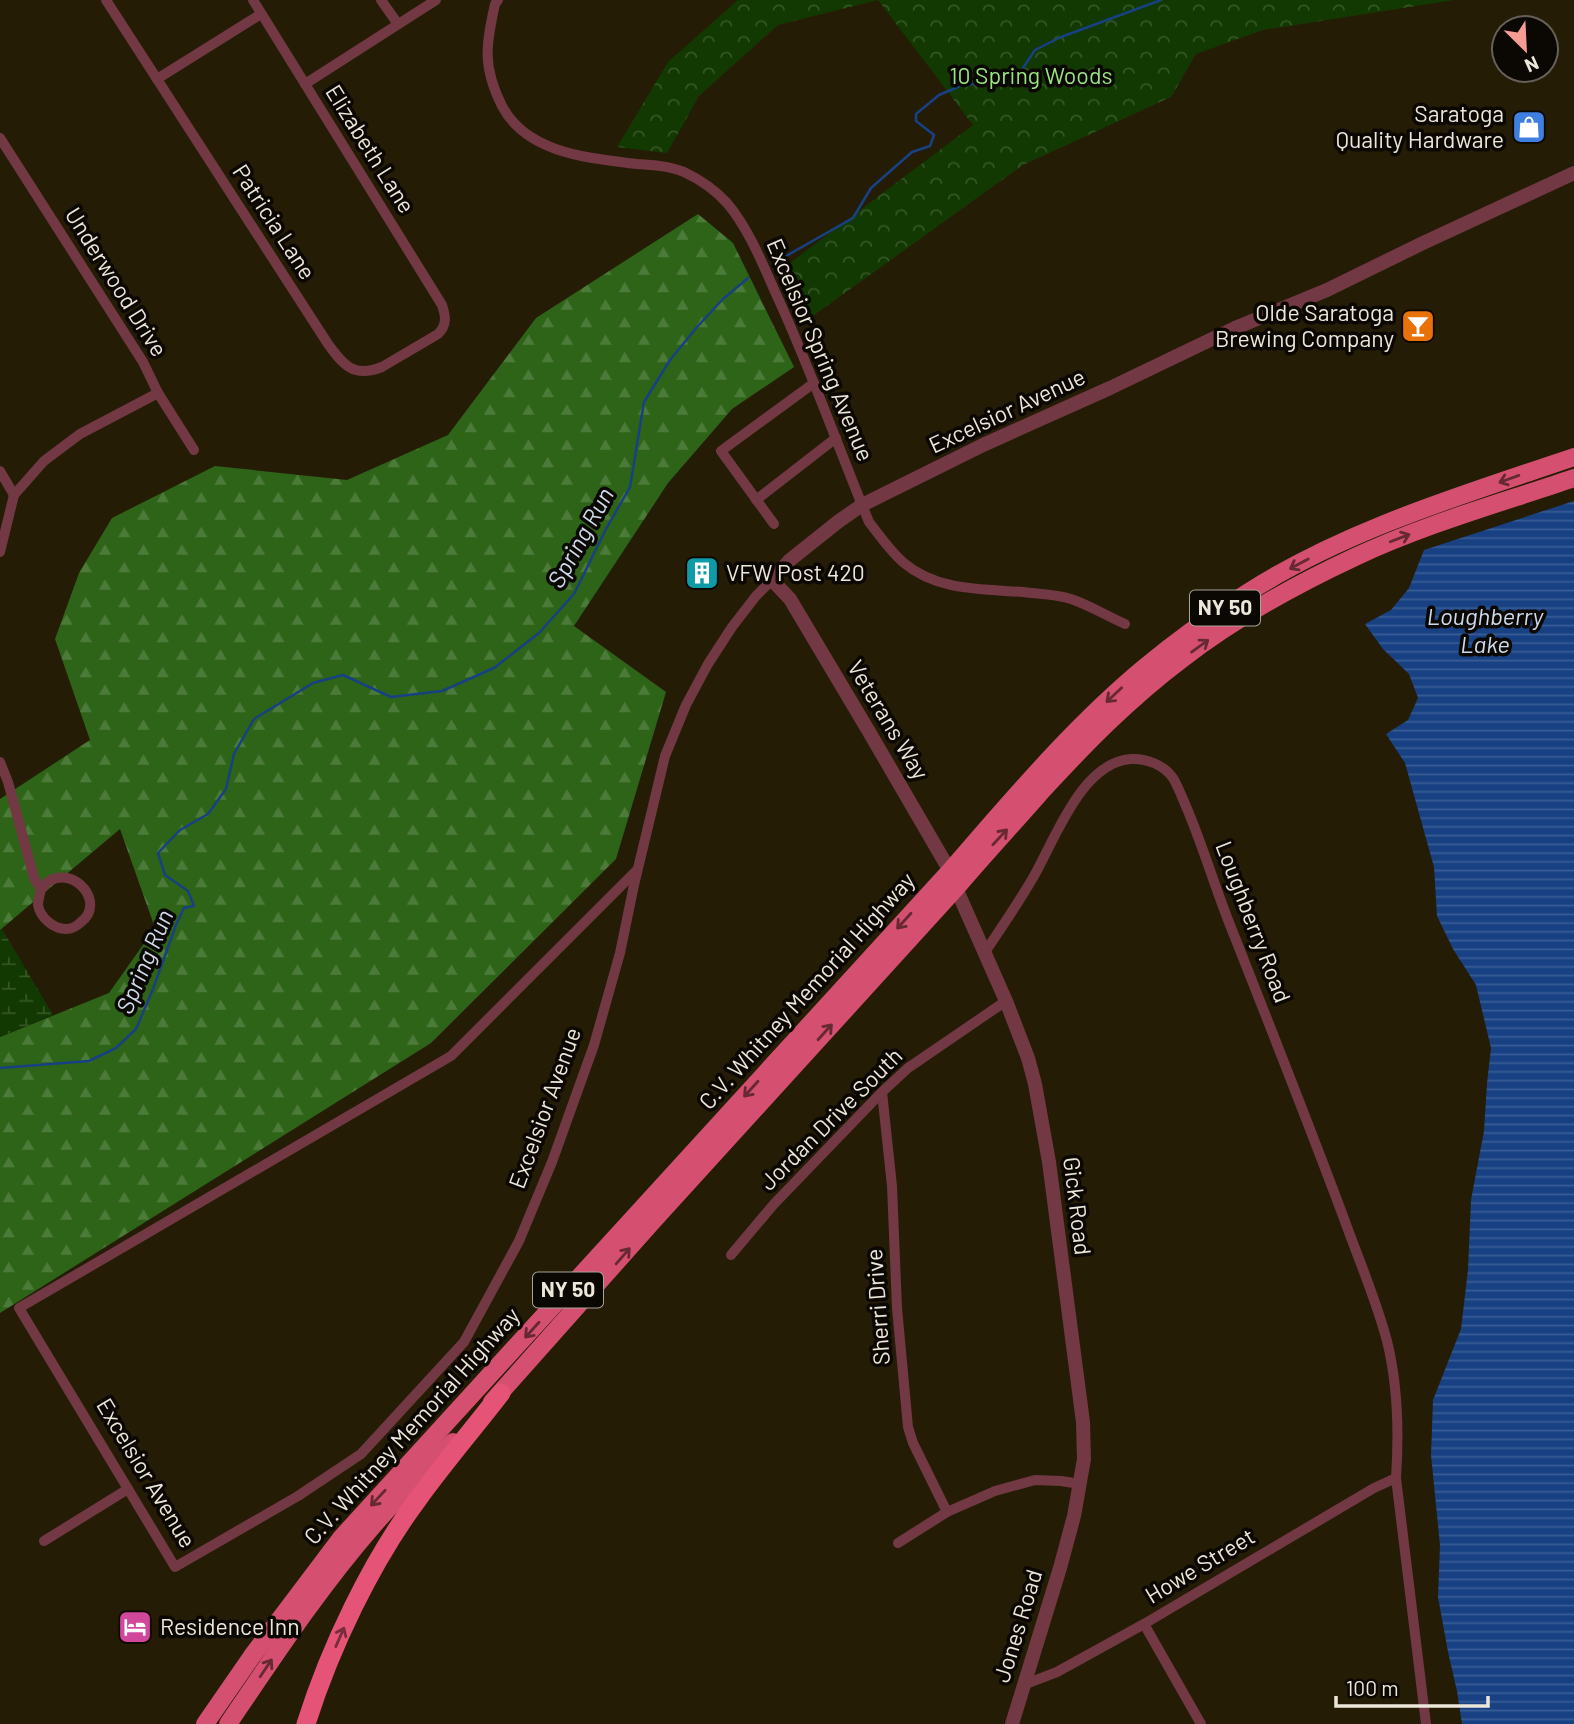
<svg xmlns="http://www.w3.org/2000/svg" width="1574" height="1724" viewBox="0 0 1574 1724" font-family="Barlow,sans-serif">
	<defs>
		<pattern id="forest-firs" width="22" height="20" patternUnits="userSpaceOnUse" patternTransform="scale(1.75)"><rect width="22" height="20" fill="#2e6418"/><path d="M5 1l3.5 6h-7zM16 11l3.5 6h-7z" fill="#4c7a39"/></pattern>
		<pattern id="wetland-marsh" width="20" height="14" patternUnits="userSpaceOnUse" patternTransform="scale(1.75)"><rect width="20" height="14" fill="#123901"/><path d="M1 5h8M5 5V1M11 12h8M15 12V8" fill="none" stroke="#355625"/></pattern>
		<pattern id="park-crowns" width="20" height="18" patternUnits="userSpaceOnUse" patternTransform="scale(1.75)"><rect width="20" height="18" fill="#123901"/><path d="M2 6a3 3 0 1 1 6 0M12 15a3 3 0 1 1 6 0" fill="none" stroke="#355625"/></pattern>
		<pattern id="water-rules" width="6" height="5" patternUnits="userSpaceOnUse" patternTransform="scale(1.75)"><rect width="6" height="5" fill="#174183"/><path d="M0 2.5h6" fill="none" stroke="#395c94"/></pattern>
	</defs>
	<rect width="100%" height="100%" fill="#251c06"/>
	<path fill="url(#forest-firs)" d="M698,214L733,243L794,367L732,409L668,483L574,626L666,692L616,859L431,1043L0,1313V1037L109,993L155,928L120,829L0,930V799L90,740L55,639L79,573L112,518L215,466L347,480L448,435L536,318Z"/>
	<path fill="url(#wetland-marsh)" d="M2,929L53,1015L0,1037V930Z"/>
	<path fill="url(#park-crowns)" d="M738,0H1454L1263,30L1196,54L1171,97L1023,165L803,323L782,269L973,125L878,0L778,25L699,96L667,153L617,147L668,62Z"/>
	<path fill="url(#water-rules)" d="M1574,501V1724H1462L1457,1691L1448,1652L1438,1597L1440,1545L1431,1455L1433,1400L1461,1329L1468,1270L1471,1200L1484,1131L1487,1083L1491,1048L1476,985L1453,949L1437,916L1434,867L1405,763L1386,734L1408,720L1418,698L1409,674L1383,649L1365,624L1391,610L1409,588L1424,550Z"/>
	<g fill="none" stroke-linecap="round" stroke-linejoin="round">
		<g stroke="#174183" stroke-width="2.5">
			<path d="M772,264L853,218L871,188L912,152L930,146L934,135L916,121V114L939,95L965,84H992L1015,80L1035,50L1061,37L1161,0"/>
			<path d="M0,1068L89,1061L116,1048L136,1029L153,989L176,925L184,908L194,906L188,891L165,875L158,853L180,830L208,814L226,789L234,754L254,719L313,683L343,675L391,697L442,691L494,668L539,633L574,594L606,529L630,487L644,402L670,360L697,327L723,299L748,278"/>
		</g>
		<g stroke="#723843" stroke-width="10">
			<path d="M106,0L328,344C344,366 354,378 382,367L438,334C447,325 446,317 442,305L253,0"/>
			<path d="M381,0L398,24"/>
			<path d="M498,0L495,4C486,45 482,66 502,106C527,154 590,158 637,164C653,165 669,166 684,172C699,179 716,191 727,203C749,229 763,265 777,296C811,370 838,447 869,522C880,536 891,552 904,563C937,591 982,589 1023,592C1038,594 1056,594 1071,599C1089,605 1107,616 1125,624"/>
			<path d="M157,79L261,14"/>
			<path d="M305,84L436,0"/>
			<path d="M0,138L143,362L158,393L194,450"/>
			<path d="M0,471L14,495"/>
			<path d="M756,500L836,438"/>
			<path d="M774,524L721,451L814,383"/>
			<path d="M0,552L14,495L44,461L80,434L158,393"/>
			<path d="M0,762L8,782L34,878L41,889C40,894 38,900 38,905C40,917 53,929 66,929C71,929 77,926 81,922C106,903 75,866 49,881C46,883 44,887 41,889"/>
			<path d="M637,870L451,1056L19,1308L175,1567L298,1496L361,1454L464,1342L519,1241L552,1162L594,1045L620,953L634,885L665,756L686,705L708,664L732,627L756,596L772,580"/>
			<path d="M985,952C1002,927 1019,902 1034,876C1055,839 1082,762 1131,759C1146,758 1164,765 1173,778C1179,788 1183,800 1188,811C1205,852 1217,894 1234,935C1271,1029 1308,1122 1343,1216C1358,1258 1376,1299 1387,1341C1398,1385 1399,1433 1396,1478L1426,1724"/>
			<path d="M882,1092L892,1186L897,1308L908,1427L913,1443L947,1512"/>
			<path d="M731,1255L774,1204L882,1092L908,1068L1006,1001"/>
			<path d="M44,1541L128,1489"/>
			<path d="M898,1543L947,1512L995,1491L1035,1480L1061,1481L1080,1484"/>
			<path d="M1144,1624L1201,1724"/>
			<path d="M1023,1685L1057,1672L1144,1624L1374,1488L1396,1478"/>
		</g>
		<path stroke="#723843" stroke-width="14" d="M1012,1724L1060,1568L1074,1516L1084,1459L1083,1422L1049,1162L1035,1084L1028,1058L1006,1001L956,888L950,871L868,730L790,599L772,580L790,560L839,521L862,505L983,445L1110,388L1235,328L1327,290L1423,243L1574,173"/>
		<g stroke="#d55070" stroke-width="18">
			<path d="M492,1402L652,1222L956,888C983,856 1012,825 1040,793C1084,745 1130,698 1182,659C1235,618 1295,585 1355,557C1425,524 1501,503 1574,478"/>
			<path d="M205,1724L252,1656L342,1537L950,871C1012,800 1072,728 1144,668C1176,641 1211,616 1247,593C1347,529 1463,495 1574,457"/>
			<path d="M228,1724C273,1658 318,1589 371,1528C397,1498 425,1470 453,1442"/>
		</g>
		<path stroke="#e55377" stroke-width="19" d="M306,1724C330,1648 371,1562 418,1499C444,1463 474,1428 501,1393"/>
	</g>
	<defs><path id="oneway-shaft" d="M-6 0H5M1.5-3L5.5 0L1.5 3" fill="none" stroke-width="1.6" stroke-linecap="round" stroke-linejoin="round" transform="scale(1.75)"/></defs>
	<g stroke="#662833">
		<use href="#oneway-shaft" transform="translate(1509 479) rotate(160)"/>
		<use href="#oneway-shaft" transform="translate(1400 538) rotate(-21)"/>
		<use href="#oneway-shaft" transform="translate(1299 564) rotate(152)"/>
		<use href="#oneway-shaft" transform="translate(1200 646) rotate(-36)"/>
		<use href="#oneway-shaft" transform="translate(1114 695) rotate(137)"/>
		<use href="#oneway-shaft" transform="translate(1000 837) rotate(-47)"/>
		<use href="#oneway-shaft" transform="translate(904 921) rotate(132)"/>
		<use href="#oneway-shaft" transform="translate(825 1032) rotate(-48)"/>
		<use href="#oneway-shaft" transform="translate(751 1089) rotate(132)"/>
		<use href="#oneway-shaft" transform="translate(623 1256) rotate(-49)"/>
		<use href="#oneway-shaft" transform="translate(532 1330) rotate(132)"/>
		<use href="#oneway-shaft" transform="translate(378 1498) rotate(133)"/>
		<use href="#oneway-shaft" transform="translate(266 1668) rotate(-56)"/>
	</g>
	<use stroke="#782d3c" href="#oneway-shaft" transform="translate(340 1637) rotate(-66)"/>
	<defs>
		<g id="shop-square" transform="scale(1.75)"><rect x="-9" y="-9" width="18" height="18" rx="4" fill="#3f7fe0" stroke="#0b0702"/><path d="M-5-2.5h2.3a2.7 3.5 0 0 1 5.4 0H5L5.5 6h-11ZM-1.5-2.5h3a1.5 2.3 0 0 0-3 0Z" fill="#fff"/></g>
		<g id="bar-square" transform="scale(1.75)"><rect x="-9" y="-9" width="18" height="18" rx="4" fill="#e8710a" stroke="#0b0702"/><path d="M-6-5H6L.8 .8V4.5H3.5V6h-7V4.5H-.8V.8Z" fill="#fff"/></g>
		<g id="building-square" transform="scale(1.75)"><rect x="-9" y="-9" width="18" height="18" rx="4" fill="#0f9aa8" stroke="#0b0702"/><path d="M-4-6H4V6H1V3H-1V6H-4ZM-2.5-4.3h1.7v1.8h-1.7ZM.8-4.3h1.7v1.8H.8ZM-2.5-1h1.7V.8h-1.7ZM.8-1h1.7V.8H.8Z" fill="#fff"/></g>
		<g id="hotel-square" transform="scale(1.75)"><rect x="-9" y="-9" width="18" height="18" rx="4" fill="#d1479c" stroke="#0b0702"/><path d="M-6-4.5h1.5V1H6V5H4.5V3h-9V5H-6ZM-4 0a1.8 1.8 0 1 1 3.6 0ZM.5 0V-2.5h3Q6-2.5 6 0Z" fill="#fff"/></g>
	</defs>
	<g fill-rule="evenodd">
		<use href="#shop-square" x="1529" y="127"/>
		<use href="#bar-square" x="1418" y="326"/>
		<use href="#building-square" x="702" y="573"/>
		<use href="#hotel-square" x="135" y="1627"/>
	</g>
	<g text-anchor="middle" stroke-width="7" stroke-linejoin="round" paint-order="stroke">
		<g fill="#0b0702" stroke="#a8a498" stroke-width="2">
			<rect x="1190" y="590.5" width="70" height="35" rx="5"/>
			<rect x="533" y="1272.5" width="70" height="35" rx="5"/>
		</g>
		<g font-size="21" font-weight="bold" fill="#ece7d9">
			<text x="1225" y="615">NY 50</text>
			<text x="568" y="1297">NY 50</text>
		</g>
		<g font-size="23" fill="#9ae682" stroke="#0b0702">
			<text x="1031" y="84">10 Spring Woods</text>
		</g>
		<g font-size="23" fill="#ece7d9" stroke="#0b0702" text-anchor="end">
			<text x="1504" y="122">Saratoga<tspan x="1504" dy="26">Quality Hardware</tspan></text>
			<text x="1394" y="321">Olde Saratoga<tspan x="1394" dy="26">Brewing Company</tspan></text>
			<text x="726" y="581" text-anchor="start">VFW Post 420</text>
			<text x="160" y="1635" text-anchor="start">Residence Inn</text>
		</g>
		<g font-size="23" fill="#ece7d9" stroke="#0b0702">
			<text transform="translate(370 149) rotate(58)" y="8">Elizabeth Lane</text>
			<text transform="translate(274 222) rotate(57)" y="8">Patricia Lane</text>
			<text transform="translate(116 282) rotate(58)" y="8">Underwood Drive</text>
			<text transform="translate(820 350) rotate(67)" y="8">Excelsior Spring Avenue</text>
			<text transform="translate(1007 411) rotate(-25)" y="8">Excelsior Avenue</text>
			<text transform="translate(888 720) rotate(59)" y="8">Veterans Way</text>
			<text transform="translate(1253 922) rotate(69)" y="8">Loughberry Road</text>
			<text transform="translate(807 991) rotate(-48)" y="8">C.V. Whitney Memorial Highway</text>
			<text transform="translate(545 1108) rotate(-70)" y="8">Excelsior Avenue</text>
			<text transform="translate(831 1119) rotate(-45)" y="8">Jordan Drive South</text>
			<text transform="translate(1077 1206) rotate(83)" y="8">Gick Road</text>
			<text transform="translate(878 1307) rotate(-94)" y="8">Sherri Drive</text>
			<text transform="translate(412 1426) rotate(-48)" y="8">C.V. Whitney Memorial Highway</text>
			<text transform="translate(146 1473) rotate(59)" y="8">Excelsior Avenue</text>
			<text transform="translate(1200 1566) rotate(-31)" y="8">Howe Street</text>
			<text transform="translate(1018 1626) rotate(-73)" y="8">Jones Road</text>
		</g>
		<g font-size="24" font-style="italic" fill="#cedbee" stroke="#0b0702">
			<text transform="translate(581 538) rotate(-61)" y="8">Spring Run</text>
			<text x="1485" y="625">Loughberry<tspan x="1485" dy="28">Lake</tspan></text>
			<text transform="translate(145 962) rotate(-67)" y="8">Spring Run</text>
		</g>
	</g>
	<g transform="translate(1525 49) rotate(156)"><circle r="33" fill="#0b0702" stroke="#656158" stroke-width="2"/>
	<path d="M0-5L12 26L0 18L-12 26Z" fill="#f59c95"/>
	<text y="-10" font-size="19" font-weight="bold" text-anchor="middle" fill="#ece7d9">N</text>
	</g>
	<path d="M1336 1696v10h152v-10" fill="none" stroke="#ece7d9" stroke-width="3.5"/>
	<text x="1346" y="1696" font-size="21" fill="#ece7d9" stroke="#0b0702" stroke-width="5" paint-order="stroke">100 m</text>
</svg>
